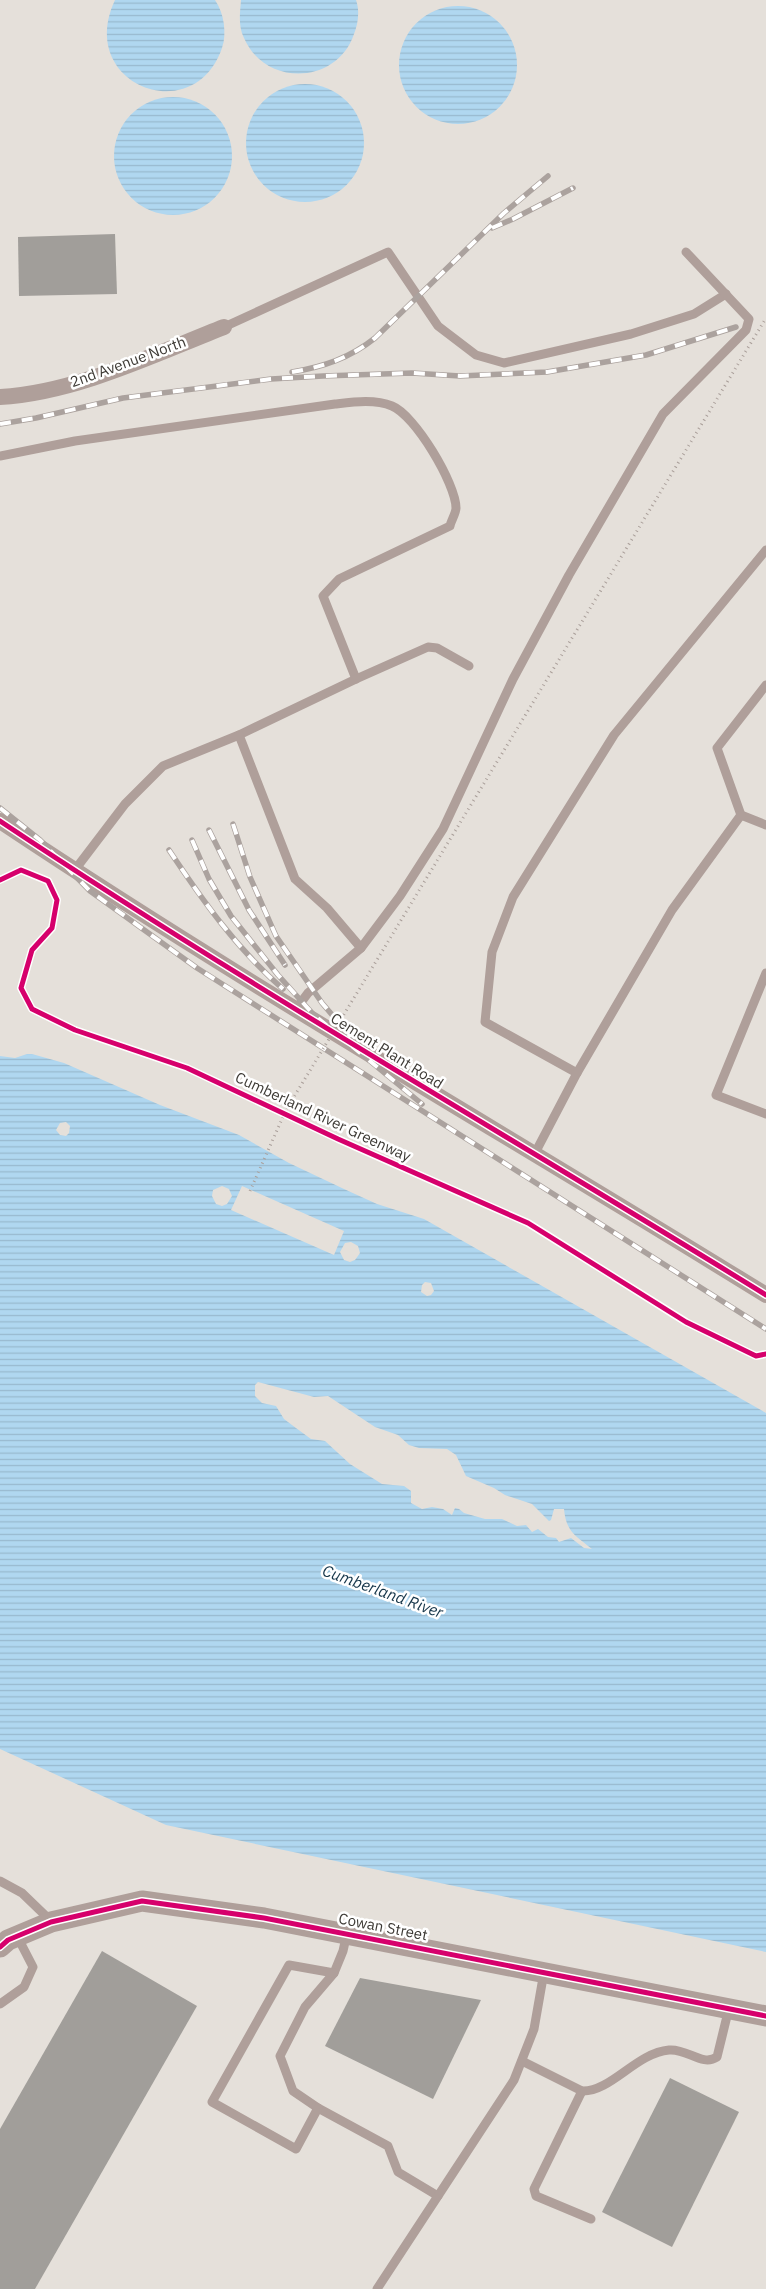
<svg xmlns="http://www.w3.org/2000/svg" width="766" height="2289" viewBox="0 0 766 2289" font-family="'IBM Plex Sans',sans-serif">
	<defs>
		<pattern id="water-rules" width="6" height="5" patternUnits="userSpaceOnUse" patternTransform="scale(1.25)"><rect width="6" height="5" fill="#b0d7f0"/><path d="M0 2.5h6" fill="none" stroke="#98b9ce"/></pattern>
	</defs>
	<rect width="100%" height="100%" fill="#e5e0da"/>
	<g fill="url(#water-rules)" fill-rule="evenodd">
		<path d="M115,0H215C224,13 227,33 222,48C194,130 75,85 115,0Z"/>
		<path d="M241,0H356C360,11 358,24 354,34C337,85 265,87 244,38C238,26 240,13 241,0Z"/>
		<circle cx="458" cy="65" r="59"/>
		<circle cx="305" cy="143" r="59"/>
		<circle cx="173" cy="156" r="59"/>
		<path d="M27,1054H32L64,1063L160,1105L239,1135L289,1163L344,1189L377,1204L424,1219L766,1413V1952L166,1825L0,1749V1056L15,1058ZM66,1122L70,1126L69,1133L66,1136L60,1135L56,1130L60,1123ZM222,1186L229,1189L232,1196L227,1204L222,1206L216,1204L212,1196L213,1190ZM242,1186L344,1231L334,1255L231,1210ZM351,1242L358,1246L360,1253L355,1260L350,1262L344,1260L340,1252L345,1243ZM425,1282L431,1283L434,1291L431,1295L427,1296L421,1292L422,1285ZM258,1382L314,1397L328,1396L375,1427L398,1435L409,1445L419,1448L447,1449L456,1455L466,1476L494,1488L505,1495L532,1504L549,1521L551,1520L554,1509H564C566,1532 576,1536 592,1549L584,1548L571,1538L559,1542L556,1538L548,1537L538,1529L532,1532L526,1525L517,1526L502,1519H485L464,1513L459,1509L455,1508L452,1515L443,1509L432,1507L422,1509L411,1503V1491L404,1486L382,1484L350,1464L325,1441L311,1439L296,1428L284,1419L276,1406L262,1403L255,1396V1385Z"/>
	</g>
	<g fill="#a19e9a">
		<path d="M115,234L117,294L19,296L18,237Z"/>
		<path d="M102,1951L197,2006L35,2289H0V2129Z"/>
		<path d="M360,1978L481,2000L433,2099L325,2046Z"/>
		<path d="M670,2078L739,2112L672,2247L602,2212Z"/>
	</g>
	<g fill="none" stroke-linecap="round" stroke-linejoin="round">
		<g stroke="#af9f9a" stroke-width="9">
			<path d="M224,327L388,252L438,326L476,355L504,363L631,334L694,314L726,294"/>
			<path d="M0,456L75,441L335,404C353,402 375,399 392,406C415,415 456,484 456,508C456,513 451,521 450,526L339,579L323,596L356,679"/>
			<path d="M766,685L717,748L741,815L766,825"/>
			<path d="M239,735L356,679L428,647L437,648L469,666"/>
			<path d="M74,871L125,804L163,766L239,735L295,879L327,908L361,948L308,993L296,1009"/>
			<path d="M361,948L400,896L443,829L513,679L569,575L663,414L746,330L749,319L686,252"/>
			<path d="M766,973L716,1095L766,1114"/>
			<path d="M577,1073L485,1022L492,952L513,897L614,735L766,550"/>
			<path d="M534,1155L577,1073L672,910L741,815"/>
			<path d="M0,1881L22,1893L51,1921"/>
			<path d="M347,1933L343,1951L334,1973L305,2007L280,2056L293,2091L318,2108L388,2146L398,2172L438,2196"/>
			<path d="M0,2004L24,1987L33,1967L17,1936"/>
			<path d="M522,2061L582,2091C611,2092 636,2053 669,2050C687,2048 702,2067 717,2057L729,2008"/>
			<path d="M582,2091L534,2189L536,2196L591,2219"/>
			<path d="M318,2108L296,2149L212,2102L289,1965L334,1973"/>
			<path d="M377,2289L514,2080L534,2029L544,1972"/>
		</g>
		<g stroke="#af9f9a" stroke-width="16">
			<path d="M0,397C75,393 155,354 224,327"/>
			<path d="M0,821C250,988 511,1137 766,1295"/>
		</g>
		<path stroke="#af9f9a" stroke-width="21" d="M0,1947L8,1940L51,1922L142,1901L264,1918L766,2016"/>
		<g stroke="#aba29e" stroke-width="5.5">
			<g id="rail">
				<path d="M492,228L513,219L573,188"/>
				<path d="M292,372C323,367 350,358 375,338L504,213L548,176"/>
				<path d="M0,424L36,418L123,398L271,379L323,376L412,373L460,376L547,372L646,355L736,327"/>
				<path d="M0,808L40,840L90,891L197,968L766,1329"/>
				<path d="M233,824L250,877L276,936L322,1003L351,1037"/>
				<path d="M209,830L249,910L285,965"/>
				<path d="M192,840L209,879L231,916L278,975L313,1014L422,1104"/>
				<path d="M169,850C203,901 236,948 283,989"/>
			</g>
		</g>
		<use href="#rail" stroke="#fff" stroke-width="4" stroke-dasharray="11" stroke-linecap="butt"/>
		<path stroke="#aa9f9a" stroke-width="3" stroke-dasharray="1 4" stroke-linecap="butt" d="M250,1191L286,1110L766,318"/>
		<g stroke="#fff" stroke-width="8">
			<g id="cycleway">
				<path d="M0,821C250,988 511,1137 766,1295"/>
				<path d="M0,880L21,870L48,881L57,900L52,928L32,950L21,988L32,1009L75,1030L187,1068L338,1139L528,1223L686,1322L756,1356L766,1354"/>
				<path d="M0,1947L8,1940L51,1922L142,1901L264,1918L766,2016"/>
			</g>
		</g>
		<use href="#cycleway" stroke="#d6006c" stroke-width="5"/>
	</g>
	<g text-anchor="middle" stroke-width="5" stroke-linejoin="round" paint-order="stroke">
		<g font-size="15" fill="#3d3a35" stroke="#fff">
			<text transform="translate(128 362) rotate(-20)" y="5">2nd Avenue North</text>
			<text transform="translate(387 1051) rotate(32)" y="5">Cement Plant Road</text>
			<text transform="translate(323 1117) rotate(25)" y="5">Cumberland River Greenway</text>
			<text transform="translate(383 1927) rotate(11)" y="5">Cowan Street</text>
		</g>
		<g font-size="16" font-style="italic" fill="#153549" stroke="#fff">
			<text transform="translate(383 1591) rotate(20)" y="6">Cumberland River</text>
		</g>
	</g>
</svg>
